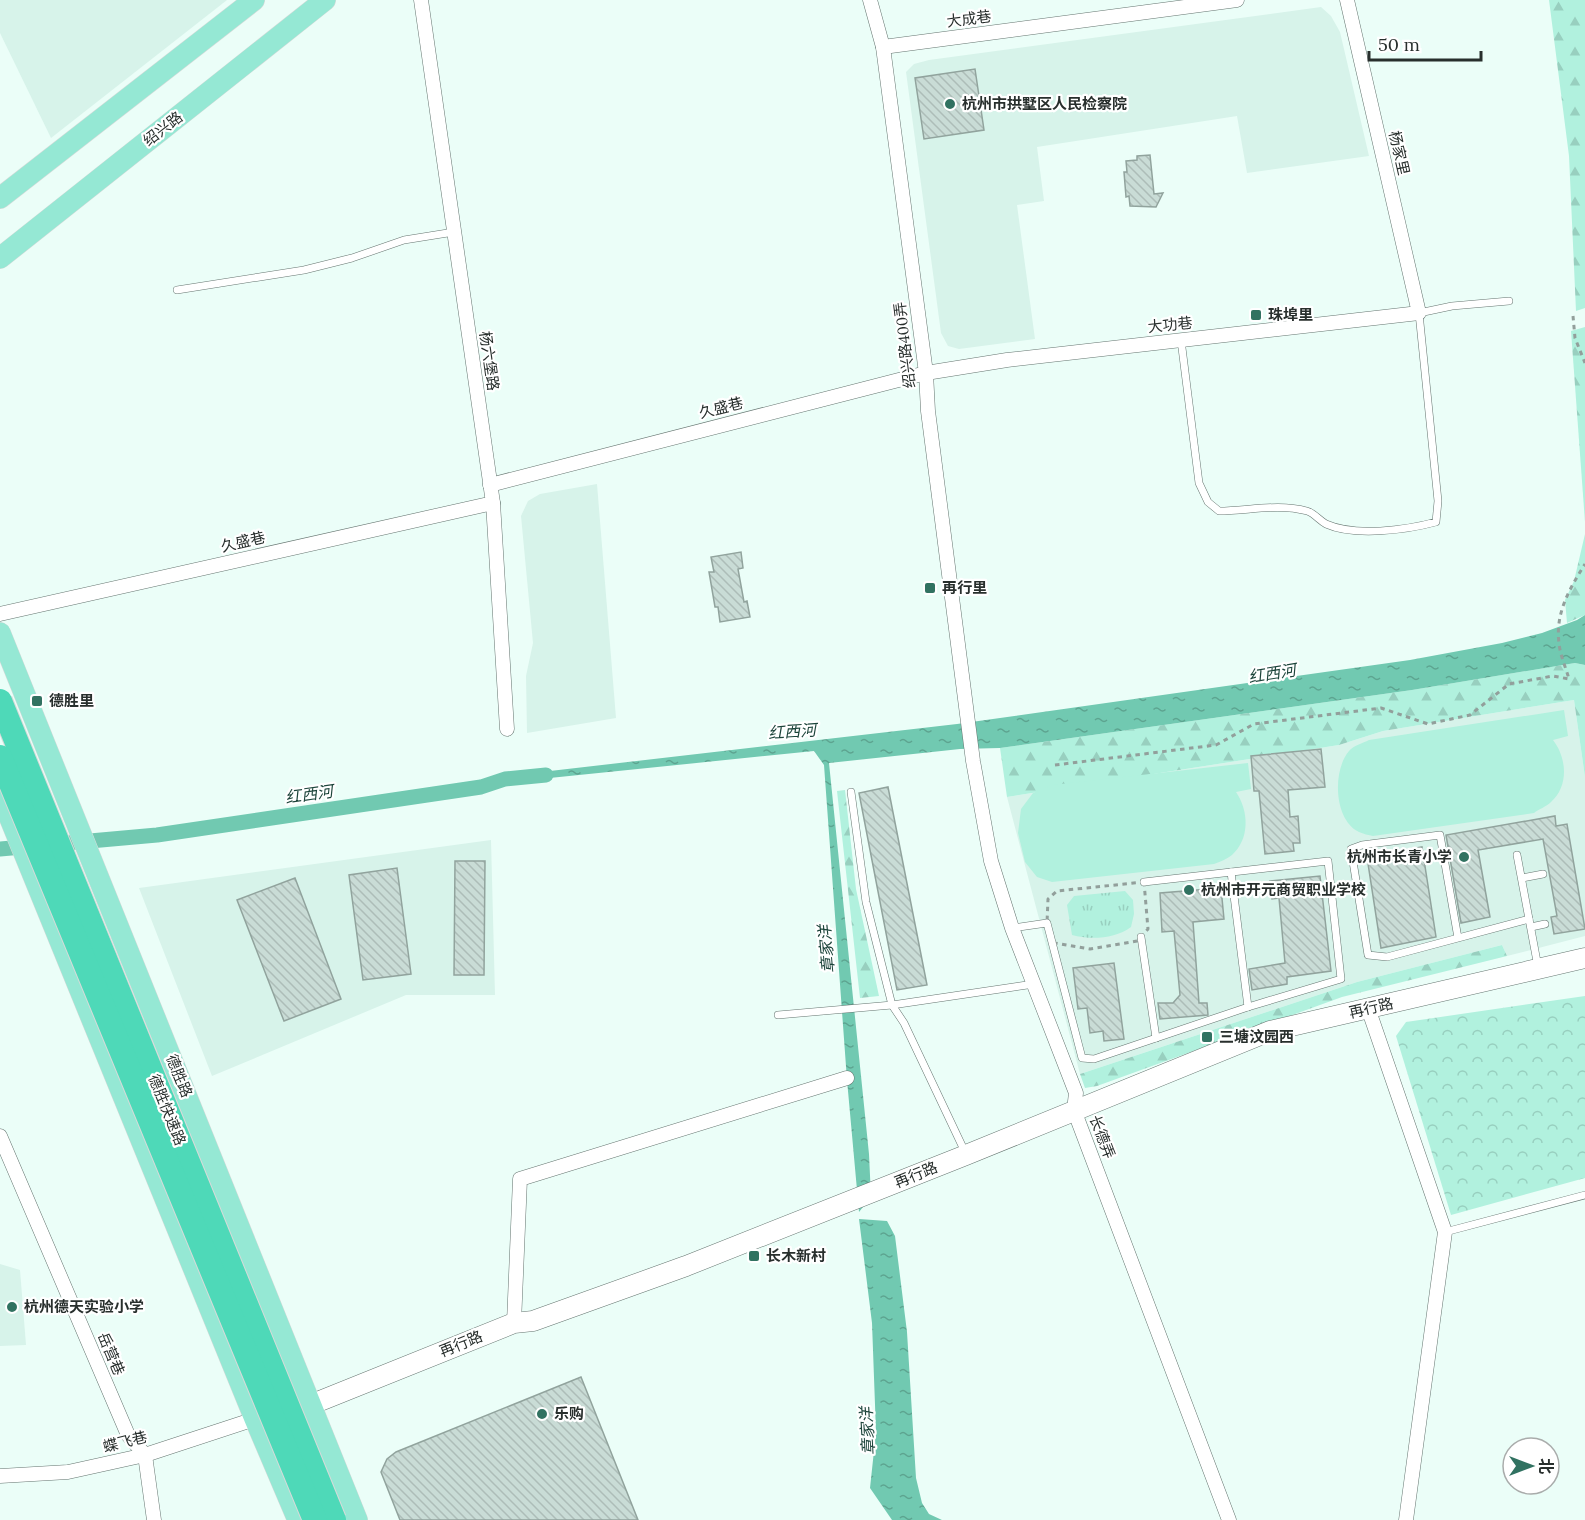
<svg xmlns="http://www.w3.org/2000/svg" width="1585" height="1520" viewBox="0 0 1585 1520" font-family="Lora,'Noto Sans SC',serif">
	<defs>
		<pattern id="grass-tufts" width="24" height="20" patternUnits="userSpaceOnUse" patternTransform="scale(1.5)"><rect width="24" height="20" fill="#b1f1de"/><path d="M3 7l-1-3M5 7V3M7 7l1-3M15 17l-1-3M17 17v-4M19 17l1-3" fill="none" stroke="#98cfbf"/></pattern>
		<pattern id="forest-firs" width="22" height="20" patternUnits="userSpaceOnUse" patternTransform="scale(1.5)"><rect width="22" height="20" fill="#b1f1de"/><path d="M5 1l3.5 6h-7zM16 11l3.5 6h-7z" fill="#98cfbf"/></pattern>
		<pattern id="park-crowns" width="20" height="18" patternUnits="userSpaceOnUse" patternTransform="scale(1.5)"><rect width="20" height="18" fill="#b1f1de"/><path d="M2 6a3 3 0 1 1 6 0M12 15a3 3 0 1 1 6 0" fill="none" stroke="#98cfbf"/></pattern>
		<pattern id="water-ripples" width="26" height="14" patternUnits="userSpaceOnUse" patternTransform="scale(1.5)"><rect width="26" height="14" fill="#71c9b1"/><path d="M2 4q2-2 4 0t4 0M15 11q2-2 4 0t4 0" fill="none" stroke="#5da490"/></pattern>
		<pattern id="building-back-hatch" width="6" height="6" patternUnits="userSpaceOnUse" patternTransform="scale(1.5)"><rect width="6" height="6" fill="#c9dcd6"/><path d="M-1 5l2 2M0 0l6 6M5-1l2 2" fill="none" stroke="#adbdb8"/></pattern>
	</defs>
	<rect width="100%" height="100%" fill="#ebfef8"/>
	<g fill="#d7f3ea">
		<path d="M0,0H227L51,138L0,33Z"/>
		<path d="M1321,7L1331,16L1340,32L1369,156L1247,173L1237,116L1037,147L1044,201L1017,205L1035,339L959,349L948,346L941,333L906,72L914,64L929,60Z"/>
		<path d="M597,484L616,718L527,733L526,676L533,643L521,516L528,501L540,494Z"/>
		<path d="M1574,700L1585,777V936L1507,956L1502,945L1357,982L1080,1074L1007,797L1339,745L1383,731Z"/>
		<path d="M491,840L495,995H406L212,1076L139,888Z"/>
		<path d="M0,1264L20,1270L26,1345L0,1346Z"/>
	</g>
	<path fill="url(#grass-tufts)" d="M1125,891L1133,900L1134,914L1131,927C1115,939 1090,940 1072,935L1067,905L1074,896Z"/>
	<g fill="url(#forest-firs)">
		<path d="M1549,0H1585V308L1576,311L1569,156Z"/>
		<path d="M1585,327V522L1571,331Z"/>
		<path d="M1585,534V615L1567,623L1565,600L1574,581Z"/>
		<path d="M1575,663L1585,665V777L1574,700L1383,731L1339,745L1007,797L1000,748L1412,690Z"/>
		<path d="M845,790L856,889L879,996L860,998L837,791Z"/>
		<path d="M1502,945L1507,956L1342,997L1097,1086L1085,1088L1080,1074L1357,982Z"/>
	</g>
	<path fill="url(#park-crowns)" d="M1585,996V1178L1451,1215L1396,1036L1406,1022Z"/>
	<g fill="#b1f1de">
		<path d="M1564,710L1568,736L1553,740C1567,758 1569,786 1551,802C1546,807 1539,809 1534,813L1373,836C1369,835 1363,834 1359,832C1334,820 1332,771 1349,751C1353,746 1363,743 1369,740Z"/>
		<path d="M1248,763L1251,789L1236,792C1249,811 1250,839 1232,855C1227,859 1220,862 1214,864L1052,882L1037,877L1025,862L1018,833L1021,809L1033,793L1052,785Z"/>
	</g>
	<g fill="url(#water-ripples)">
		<path d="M1585,615V665L1575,663L1412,690L1000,748L960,749L829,763L869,1154L871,1197L859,1212L847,1080L824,765L814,751L530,780L524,774L957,724L1410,660L1502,643L1542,633L1577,620Z"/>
		<path d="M859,1219L887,1221L895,1236L907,1332L916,1478L922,1503L929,1514L942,1520H892L870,1488L876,1432L872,1323Z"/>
	</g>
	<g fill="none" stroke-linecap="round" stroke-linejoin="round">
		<path stroke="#71c9b1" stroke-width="15" d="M0,849L157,835L481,787L505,779L546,775"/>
	</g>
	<g fill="url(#building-back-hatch)" stroke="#91a39d" stroke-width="1.5">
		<path d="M975,69L984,130L924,139L915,78Z"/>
		<path d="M1150,155L1154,194L1163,193L1156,207L1130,206L1129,196L1126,197L1124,172H1127L1126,161L1137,160V156Z"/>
		<path d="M741,552L743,568L738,569L744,602L747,601L750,617L720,622L718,607H715L709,572H714L711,557Z"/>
		<path d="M1321,749L1325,787L1288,790L1290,817L1298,816L1300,843H1293L1294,851L1265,854L1259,791H1254L1251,756Z"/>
		<path d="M888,787L927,985L897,990L859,793Z"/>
		<path d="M1555,816L1556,826L1567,824L1585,929L1554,934L1551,917L1557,916L1543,839L1478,850L1490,917L1461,923L1446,835Z"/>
		<path d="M1422,847L1436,937L1381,948L1367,857Z"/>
		<path d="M455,861H485L484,975H454Z"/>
		<path d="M397,868L411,974L363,980L349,875Z"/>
		<path d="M1320,876L1331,971L1287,977V984L1252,990L1249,969L1285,963L1279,898L1272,899L1270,881Z"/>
		<path d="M295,878L341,999L284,1021L237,900Z"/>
		<path d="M1221,888L1224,919L1193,922L1199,1003H1207L1208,1015L1160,1019L1158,1003H1173L1180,995L1174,931L1162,932L1160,893Z"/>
		<path d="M1114,963L1124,1039L1104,1041L1103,1031L1090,1033L1087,1008L1078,1009L1073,968Z"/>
		<path d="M581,1377L638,1520H400L381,1472L387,1459L396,1452Z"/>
	</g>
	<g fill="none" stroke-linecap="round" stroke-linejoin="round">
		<g stroke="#657570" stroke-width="8">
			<g id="lane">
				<path d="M177,290L304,270L352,258L404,240L454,232"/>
				<path d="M1181,340L1199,483L1208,502L1219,511C1248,511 1278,503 1307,511C1314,513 1319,520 1326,524C1355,537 1406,530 1436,522L1438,501L1419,313L1452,306L1509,301"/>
				<path d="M851,792L866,902L892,1005L904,1023L965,1152"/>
				<path d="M1517,855L1538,967"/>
				<path d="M1231,872L1248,1007"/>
				<path d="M1522,878L1543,874"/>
				<path d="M1531,927L1545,924"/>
				<path d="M1012,928L1047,923L1082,1058L1094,1059L1248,1007L1341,979L1328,861L1144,882"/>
				<path d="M1141,937L1156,1038"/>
				<path d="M1458,938L1440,835L1362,845L1351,849L1368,955L1387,957L1529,919"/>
				<path d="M778,1015L892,1005L1034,984"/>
				<path d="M1445,1232L1585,1195"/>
			</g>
		</g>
		<g stroke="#657570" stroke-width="15">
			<g id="street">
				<path d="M421,0L493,503L507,729"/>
				<path d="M870,0L883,47L926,373L928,411L973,761L991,861L1012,928L1076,1093L1074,1110L1229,1520"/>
				<path d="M883,47L1237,0"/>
				<path d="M490,485L926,373L1007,360L1419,313L1347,0"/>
				<path d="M0,614L493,503"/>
				<path d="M1368,1008L1445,1232L1406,1520"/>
				<path d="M0,1136L128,1435L145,1455L154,1520"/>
				<path d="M514,1323L520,1179L847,1078"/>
				<path d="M0,1476L68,1472L145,1455L255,1419"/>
			</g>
		</g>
		<g stroke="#657570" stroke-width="21">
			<path id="secondary" d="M296,1408L310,1405L514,1323L533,1321L686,1266L966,1155L1270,1031L1585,958"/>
		</g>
		<g stroke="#d8dad9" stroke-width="22">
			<g id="primary">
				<path d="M0,198L254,0"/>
				<path d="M0,258L325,0"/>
				<path d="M0,633L357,1520"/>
				<path d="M0,794L255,1419L298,1520"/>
			</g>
		</g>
		<g stroke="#929f9b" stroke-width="3" stroke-dasharray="4.5 4.5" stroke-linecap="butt">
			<path d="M1573,316L1575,338L1585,363"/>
			<path d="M1055,765L1216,745L1254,724L1381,708L1428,724L1470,715L1509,684L1553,676L1569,679C1566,668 1560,655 1559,643C1555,613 1570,588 1585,564"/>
			<path d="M1144,882L1148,929L1137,941L1090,949L1055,943L1047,923L1048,899L1057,891Z"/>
		</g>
		<use href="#lane" stroke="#fff" stroke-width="7"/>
		<use href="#street" stroke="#fff" stroke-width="14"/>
		<use href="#secondary" stroke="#fff" stroke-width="20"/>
		<use href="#primary" stroke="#95e8d4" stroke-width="21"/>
		<g stroke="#d8dad9" stroke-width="26" stroke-linecap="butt">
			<g id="highway-bridge">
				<path d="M0,701L334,1520"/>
				<path d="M0,757L315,1520"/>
			</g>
		</g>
		<use href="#highway-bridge" stroke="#4ed9b8" stroke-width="24"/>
	</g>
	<g fill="#317261" stroke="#fff" stroke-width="2">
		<circle cx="950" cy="104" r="6"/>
		<rect x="1250" y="309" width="12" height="12" rx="3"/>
		<rect x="924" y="582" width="12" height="12" rx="3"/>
		<rect x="31" y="695" width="12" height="12" rx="3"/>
		<circle cx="1464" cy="857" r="6"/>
		<circle cx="1189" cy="890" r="6"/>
		<rect x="1201" y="1031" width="12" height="12" rx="3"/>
		<rect x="748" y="1250" width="12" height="12" rx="3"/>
		<circle cx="12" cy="1307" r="6"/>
		<circle cx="542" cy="1414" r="6"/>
	</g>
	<g text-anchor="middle" stroke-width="4.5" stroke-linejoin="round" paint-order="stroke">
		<g font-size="15" fill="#282f2d" stroke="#fff">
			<text transform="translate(969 19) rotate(-7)" y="5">大成巷</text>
			<text transform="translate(163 129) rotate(-38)" y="5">绍兴路</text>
			<text transform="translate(1399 153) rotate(77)" y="5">杨家里</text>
			<text transform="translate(1170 325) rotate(-6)" y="5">大功巷</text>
			<text transform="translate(905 345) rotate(-97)" y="5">绍兴路400弄</text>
			<text transform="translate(489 361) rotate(82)" y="5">杨六堡路</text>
			<text transform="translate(721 408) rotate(-14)" y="5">久盛巷</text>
			<text transform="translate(243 542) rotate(-13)" y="5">久盛巷</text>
			<text transform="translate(1371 1008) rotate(-13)" y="5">再行路</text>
			<text transform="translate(179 1076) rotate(68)" y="5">德胜路</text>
			<text transform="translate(167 1110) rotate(68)" y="5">德胜快速路</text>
			<text transform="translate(1102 1137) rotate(69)" y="5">长德弄</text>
			<text transform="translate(916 1175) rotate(-22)" y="5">再行路</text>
			<text transform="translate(461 1344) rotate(-22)" y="5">再行路</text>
			<text transform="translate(111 1354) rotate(67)" y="5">岳营巷</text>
			<text transform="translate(125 1442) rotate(-14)" y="5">蝶飞巷</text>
		</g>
		<g font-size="15" font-weight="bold" fill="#282f2d" stroke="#fff" text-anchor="start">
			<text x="962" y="109">杭州市拱墅区人民检察院</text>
			<text x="1268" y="320">珠埠里</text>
			<text x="942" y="593">再行里</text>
			<text x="49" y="706">德胜里</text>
			<text x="1452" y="862" text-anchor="end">杭州市长青小学</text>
			<text x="1201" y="895">杭州市开元商贸职业学校</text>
			<text x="1219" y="1042">三塘汶园西</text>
			<text x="766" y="1261">长木新村</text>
			<text x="24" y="1312">杭州德天实验小学</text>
			<text x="554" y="1419">乐购</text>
		</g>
		<g font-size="16" font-style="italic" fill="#1c443a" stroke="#fff">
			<text transform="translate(1272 673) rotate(-9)" y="6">红西河</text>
			<text transform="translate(792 731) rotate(-4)" y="6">红西河</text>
			<text transform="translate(309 794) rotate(-8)" y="6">红西河</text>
			<text transform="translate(826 949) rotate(-95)" y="6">章家洋</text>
			<text transform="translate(867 1431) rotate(-93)" y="6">章家洋</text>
		</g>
	</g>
	<g transform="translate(1531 1466) rotate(90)"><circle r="28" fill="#ffffff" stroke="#a9acab" stroke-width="1.5"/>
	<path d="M0-4.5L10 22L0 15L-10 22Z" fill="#317261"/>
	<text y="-9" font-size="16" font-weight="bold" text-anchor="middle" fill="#282f2d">北</text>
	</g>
	<path d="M1369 51v9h112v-9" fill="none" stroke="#282f2d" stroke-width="3"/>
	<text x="1378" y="51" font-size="18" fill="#282f2d" stroke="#ffffff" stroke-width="4.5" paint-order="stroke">50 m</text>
</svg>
